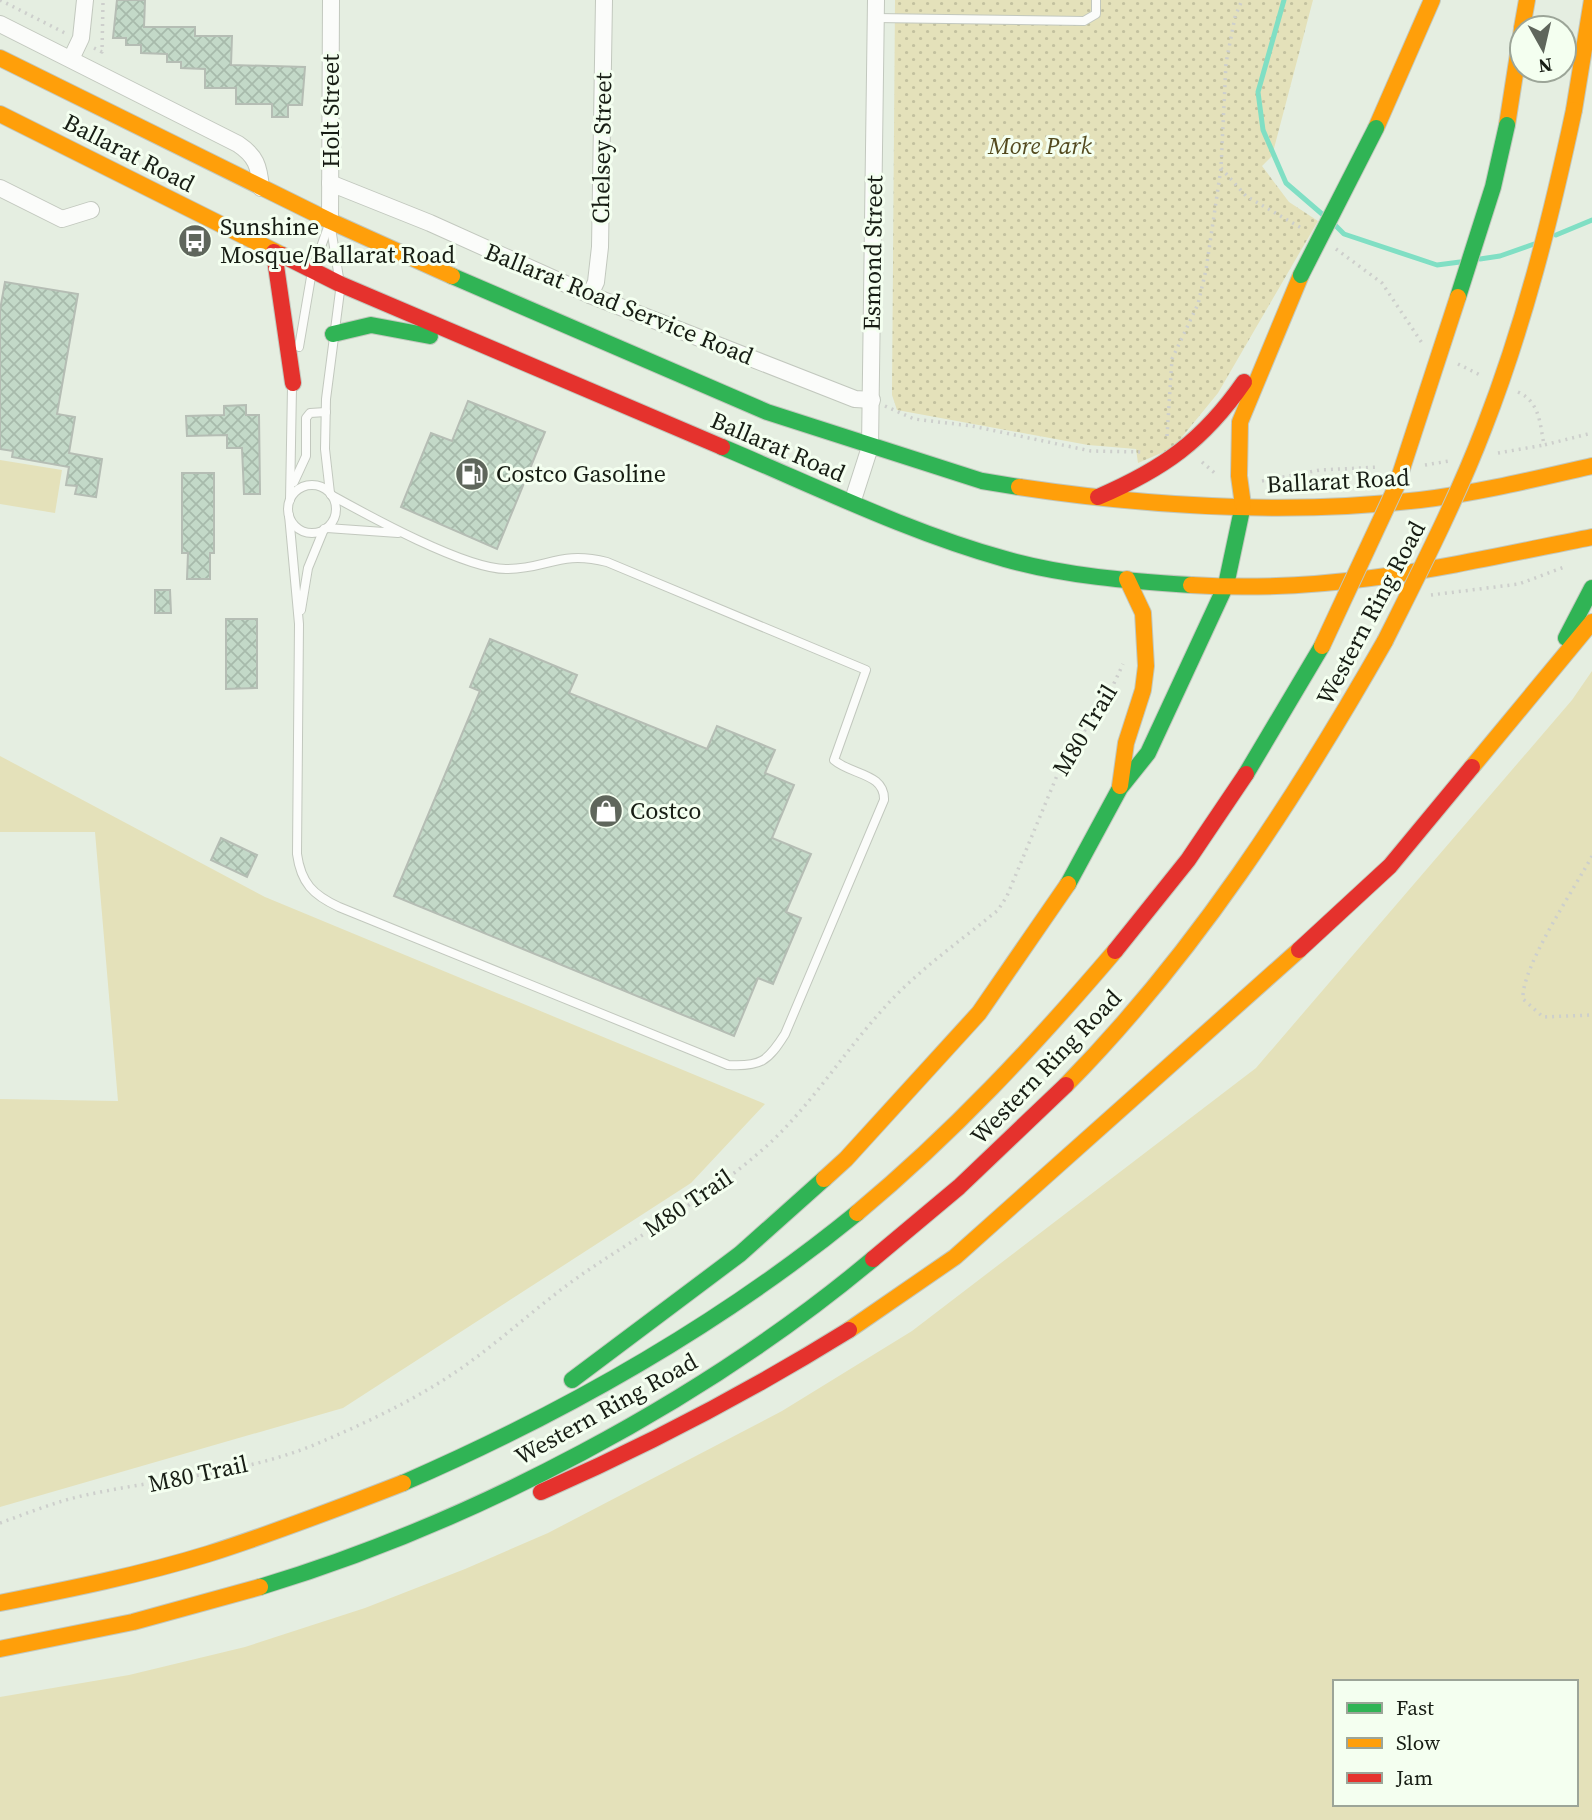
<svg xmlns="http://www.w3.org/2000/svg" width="1592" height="1820" viewBox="0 0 1592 1820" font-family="'Source Serif 4',serif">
	<defs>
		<pattern id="park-dots" width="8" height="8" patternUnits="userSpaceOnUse" patternTransform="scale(1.75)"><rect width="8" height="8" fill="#e4e1ba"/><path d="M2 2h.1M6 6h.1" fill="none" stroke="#c3c19f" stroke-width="1.8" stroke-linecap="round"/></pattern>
		<pattern id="building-cross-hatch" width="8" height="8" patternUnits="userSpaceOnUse" patternTransform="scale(1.75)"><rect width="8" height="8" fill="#c3d9c8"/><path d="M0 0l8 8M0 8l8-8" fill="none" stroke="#a7baab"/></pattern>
	</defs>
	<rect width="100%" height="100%" fill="#e5eee1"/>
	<g fill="#e4e1ba" fill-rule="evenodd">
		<path d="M0,460L62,470L55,513L0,504Z"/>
		<path d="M1592,671V1820H0V1697L129,1675L245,1647L365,1608L465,1569L548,1533L782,1411L912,1331L1256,1068L1572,700ZM1335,1682H1576V1804H1335Z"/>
		<path d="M0,756L265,897L765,1104L691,1183L343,1408L0,1507V1099L118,1101L95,832H0Z"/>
	</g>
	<path fill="url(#park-dots)" d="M895,0H1313L1272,156L1262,166L1289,202L1318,221L1218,393L1173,448L1138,463L1136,449L1088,445L897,410L892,395Z"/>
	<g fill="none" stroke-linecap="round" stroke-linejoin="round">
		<g stroke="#80dfc4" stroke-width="5">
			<path d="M1284,0L1258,92L1263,130L1286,183L1322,214"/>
			<path d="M1335,225L1344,234L1437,265L1460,262"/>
			<path d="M1556,235L1592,220"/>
			<path d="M1480,259L1500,256L1534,244"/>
		</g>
	</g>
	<g fill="url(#building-cross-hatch)" stroke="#b5bdb4" stroke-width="2">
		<path d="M117,0H145L144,27H195V36H232L231,65L305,67L302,105H288V117H272V104H236V88H205V69L181,68V62H167V54L141,53V45H126V38H113Z"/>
		<path d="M5,282L78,294L57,414L75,417L69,453L102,459L96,497L75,494L77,486L66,485L69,467L12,457L13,451L0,449V310Z"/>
		<path d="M468,401L545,432L497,549L401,507L431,433L452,441Z"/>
		<path d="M246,405V415H259L260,494H244L242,448H227V435L187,436L186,416L224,415V406Z"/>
		<path d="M182,473H214V553H210V579H187L188,553H182Z"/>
		<path d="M155,590H170L171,613H155Z"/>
		<path d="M226,619H257V688L226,689Z"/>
		<path d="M490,639L577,675L569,693L707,749L717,726L775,750L765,773L794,785L772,838L811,854L786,912L801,918L773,984L758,978L734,1036L394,896L480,691L470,687Z"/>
		<path d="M221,838L257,855L247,877L211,860Z"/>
	</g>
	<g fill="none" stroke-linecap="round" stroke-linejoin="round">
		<g stroke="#c2c8be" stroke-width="10">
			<g id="lane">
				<path d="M876,18L1084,21L1096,14V0"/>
				<path d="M331,228L339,278"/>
				<path d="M315,264L328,227"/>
				<path d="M299,347L311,277"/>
				<path d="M294,482L306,456V418L310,413L326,412"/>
				<circle cx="312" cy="509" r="24"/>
				<path d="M330,493L325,449L326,399L340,291"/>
				<path d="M290,500L292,387"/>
				<path d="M289,515L299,624L297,854C301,883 313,895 339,907L728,1065C761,1067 768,1061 785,1034L884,800C885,773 851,775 834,760L866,670L607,562C559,550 548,569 506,569C465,569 369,516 331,495"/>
				<path d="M327,528L398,533"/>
				<path d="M301,610L308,568L324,529"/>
			</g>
		</g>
		<g stroke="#c2c8be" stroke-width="18">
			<g id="street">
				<path d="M0,24L238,144C256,156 259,166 261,188"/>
				<path d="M71,59L81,38L85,0"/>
				<path d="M330,183L430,223L590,295L855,399L872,400"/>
				<path d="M0,188L62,219L91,210"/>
				<path d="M330,221L331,0"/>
				<path d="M590,295L596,282L600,247L604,0"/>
				<path d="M852,503L870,447L876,0"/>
			</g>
		</g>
		<g stroke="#c2c8be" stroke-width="18">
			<g id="fast">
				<path d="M452,276L767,412L982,481L1019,487"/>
				<path d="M333,334L371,325L430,336"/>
				<path d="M722,447C815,486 908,532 1005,559C1065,576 1129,581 1191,585"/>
				<path d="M1566,638L1592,588"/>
				<path d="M1246,774L1322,646"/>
				<path d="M1068,884L1120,788L1148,753L1226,585L1243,505"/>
				<path d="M572,1380L740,1254L824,1179"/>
				<path d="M403,1483C564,1413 721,1324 857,1213"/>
				<path d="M260,1587C472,1523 702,1402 873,1259"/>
			</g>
		</g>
		<g stroke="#c2c8be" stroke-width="18">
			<g id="slow">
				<path d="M1522,28L1527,0"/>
				<path d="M0,58L330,221L452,276"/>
				<path d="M1574,110L1592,0"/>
				<path d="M0,114L282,255"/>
				<path d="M1507,125L1522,29"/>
				<path d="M1376,128L1432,0"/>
				<path d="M1019,487C1152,507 1287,515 1420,500C1478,493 1535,479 1592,466"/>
				<path d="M1243,505L1239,476L1240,422L1301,275"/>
				<path d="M1191,585C1336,594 1452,565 1592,537"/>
				<path d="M1472,767L1592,622"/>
				<path d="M1120,786L1126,743L1143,690L1146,666L1143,613L1127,579"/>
				<path d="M1066,1085C1194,955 1295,799 1385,641"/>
				<path d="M824,1179L846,1159L979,1013L1068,884"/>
				<path d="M857,1213C953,1133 1034,1046 1115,951"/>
				<path d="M849,1330L955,1257L1299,950"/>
				<path d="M0,1603C70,1589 140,1575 208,1554C274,1533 339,1508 403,1483"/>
				<path d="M0,1649L133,1622L260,1587"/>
			</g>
		</g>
		<g stroke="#c2c8be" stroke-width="18">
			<g id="jam">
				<path d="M274,252L293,383"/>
				<path d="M282,255L340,284L722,447"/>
				<path d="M1098,497C1163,469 1203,441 1244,382"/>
				<path d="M1299,950L1390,866L1472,767"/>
				<path d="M1115,951L1188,860L1246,774"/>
				<path d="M873,1259L959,1187L1066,1085"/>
				<path d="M541,1492C648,1445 749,1392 849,1330"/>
			</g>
		</g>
		<g stroke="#cdcfcc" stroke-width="3.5" stroke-dasharray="2 5" stroke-linecap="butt">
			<path d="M0,0L65,33"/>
			<path d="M94,48L102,52L103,2"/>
			<path d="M1221,168L1246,196L1303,229"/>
			<path d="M1336,249L1382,283L1422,343"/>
			<path d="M1458,364L1480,375"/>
			<path d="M1518,392C1540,402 1540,424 1544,445L1592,433"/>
			<path d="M885,406L914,419L972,426L1091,451L1141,452"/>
			<path d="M1167,436L1172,359L1198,304L1206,270L1221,168L1226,63L1235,17L1242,0"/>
			<path d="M1498,453L1544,445"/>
			<path d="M1202,462L1217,475"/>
			<path d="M1425,465L1449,461"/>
			<path d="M1262,481L1320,470L1379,467"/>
			<path d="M1431,595L1519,584L1567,566"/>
			<path d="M1592,856C1575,888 1521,967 1523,999L1543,1017L1592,1015"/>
			<path d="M0,1523C28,1513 57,1501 86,1495C164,1478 247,1474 321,1442C363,1424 406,1404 445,1379C494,1348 536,1306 584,1273C647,1230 715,1194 771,1142C814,1101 844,1052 884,1008C917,971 959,942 998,910L1007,896L1061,766L1109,694L1123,664"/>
		</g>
		<use href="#lane" stroke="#fbfcfa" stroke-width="8"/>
		<use href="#street" stroke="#fbfcfa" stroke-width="16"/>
		<use href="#fast" stroke="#30b455" stroke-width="16"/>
		<use href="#slow" stroke="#ff9f0a" stroke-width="16"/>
		<use href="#jam" stroke="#e5322d" stroke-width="16"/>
		<g stroke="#c2c8be" stroke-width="18" stroke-linecap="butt">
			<g id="fast-bridge">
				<path d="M1301,275L1376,128"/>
				<path d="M1458,297L1493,187L1507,125"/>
			</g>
		</g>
		<g stroke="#c2c8be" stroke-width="18" stroke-linecap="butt">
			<g id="slow-bridge">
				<path d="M1385,641C1420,571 1456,501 1484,428C1524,325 1551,218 1574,110"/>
				<path d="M1322,646L1396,487L1458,297"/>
			</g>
		</g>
		<use href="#fast-bridge" stroke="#30b455" stroke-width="16"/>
		<use href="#slow-bridge" stroke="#ff9f0a" stroke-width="16"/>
	</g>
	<defs>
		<g id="bus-disc" transform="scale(1.75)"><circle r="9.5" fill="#5f665c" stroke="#f4fff0"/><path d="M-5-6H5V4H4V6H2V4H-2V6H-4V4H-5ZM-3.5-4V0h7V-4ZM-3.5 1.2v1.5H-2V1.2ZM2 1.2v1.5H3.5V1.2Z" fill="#fff"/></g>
		<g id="fuel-disc" transform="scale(1.75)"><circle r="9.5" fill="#5f665c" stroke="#f4fff0"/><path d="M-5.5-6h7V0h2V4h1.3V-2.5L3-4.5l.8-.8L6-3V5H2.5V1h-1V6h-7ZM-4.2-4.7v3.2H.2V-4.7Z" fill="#fff"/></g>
		<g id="shop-disc" transform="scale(1.75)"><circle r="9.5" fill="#5f665c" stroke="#f4fff0"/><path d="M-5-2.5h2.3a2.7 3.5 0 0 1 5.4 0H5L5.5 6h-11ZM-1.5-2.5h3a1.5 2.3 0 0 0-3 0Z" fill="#fff"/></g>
	</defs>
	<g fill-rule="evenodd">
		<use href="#bus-disc" x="195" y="241"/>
		<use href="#fuel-disc" x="472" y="474"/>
		<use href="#shop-disc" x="606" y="811"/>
	</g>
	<g text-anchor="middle" stroke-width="6" stroke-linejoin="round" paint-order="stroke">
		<g font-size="24" fill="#171d14" stroke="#f4fff0">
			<text transform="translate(331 111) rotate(-90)" y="8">Holt Street</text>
			<text transform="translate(602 148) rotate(-89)" y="8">Chelsey Street</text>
			<text transform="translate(129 153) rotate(27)" y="8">Ballarat Road</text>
			<text transform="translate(873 253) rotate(-89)" y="8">Esmond Street</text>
			<text transform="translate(619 304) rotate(22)" y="8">Ballarat Road Service Road</text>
			<text transform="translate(778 447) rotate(23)" y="8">Ballarat Road</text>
			<text transform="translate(1338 481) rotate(-3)" y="8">Ballarat Road</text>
			<text transform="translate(1371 613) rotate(-62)" y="8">Western Ring Road</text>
			<text transform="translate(1085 730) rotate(-59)" y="8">M80 Trail</text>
			<text transform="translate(1046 1067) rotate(-46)" y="8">Western Ring Road</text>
			<text transform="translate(688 1203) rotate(-34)" y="8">M80 Trail</text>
			<text transform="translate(606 1409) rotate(-29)" y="8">Western Ring Road</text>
			<text transform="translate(198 1474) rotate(-12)" y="8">M80 Trail</text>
		</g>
		<g font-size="24" font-style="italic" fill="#534a1f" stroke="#f4fff0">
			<text x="1040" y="154">More Park</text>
		</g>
		<g font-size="24" fill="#171d14" stroke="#f4fff0" text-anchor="start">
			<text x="220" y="235">Sunshine<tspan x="220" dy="28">Mosque/Ballarat Road</tspan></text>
			<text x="496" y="482">Costco Gasoline</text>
			<text x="630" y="819">Costco</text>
		</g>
	</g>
	<rect x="1333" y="1680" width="245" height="126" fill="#f4fff0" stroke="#9ca598" stroke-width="2"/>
	<rect x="1347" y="1703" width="35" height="10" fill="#30b455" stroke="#9ca598" stroke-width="2"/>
	<text x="1396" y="1715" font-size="21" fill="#171d14">Fast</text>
	<rect x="1347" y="1738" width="35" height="10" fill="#ff9f0a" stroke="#9ca598" stroke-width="2"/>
	<text x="1396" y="1750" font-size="21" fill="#171d14">Slow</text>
	<rect x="1347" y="1773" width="35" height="10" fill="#e5322d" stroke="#9ca598" stroke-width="2"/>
	<text x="1396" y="1785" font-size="21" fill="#171d14">Jam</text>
	<g transform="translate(1543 49) rotate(172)"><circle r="33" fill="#f4fff0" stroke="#9ca598" stroke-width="2"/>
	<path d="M0-5L12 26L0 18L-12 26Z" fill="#5f665c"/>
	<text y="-10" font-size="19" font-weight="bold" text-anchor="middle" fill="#171d14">N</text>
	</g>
</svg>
